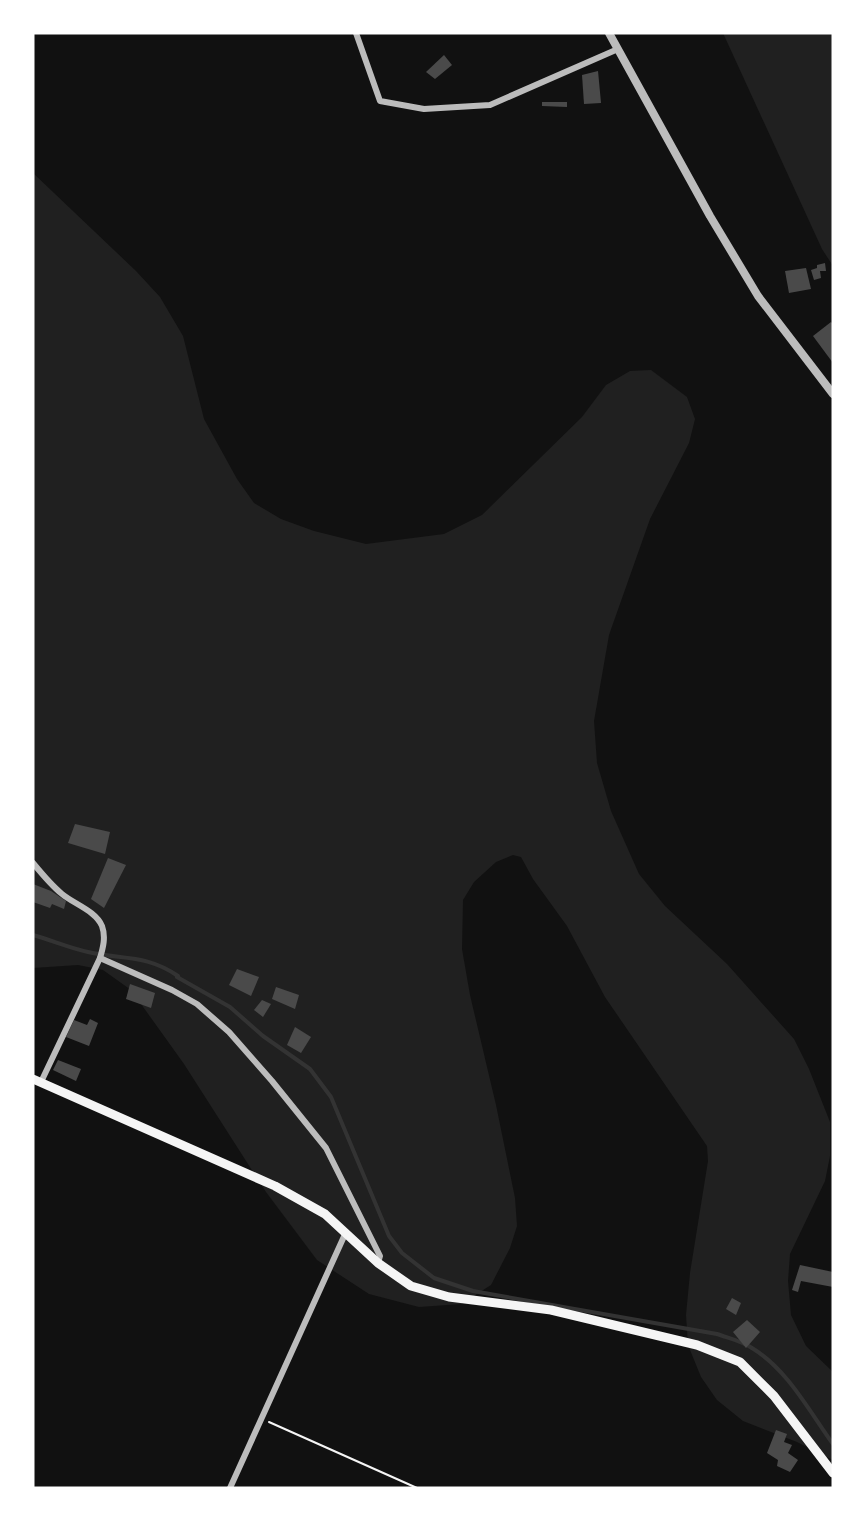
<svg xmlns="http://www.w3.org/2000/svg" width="866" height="1521" viewBox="0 0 866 1521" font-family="'Roboto Condensed',sans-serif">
	<rect width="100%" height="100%" fill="#111"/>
	<g fill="#202020">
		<path d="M723,33H833V266L822,249Z"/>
		<path d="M33,173L136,271L160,297L183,336L204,419L237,479L254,503L281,519L314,531L366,544L444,534L482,515L582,417L606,385L630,371L651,370L687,397L695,419L689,443L650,519L609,635L594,721L597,763L611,811L639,874L665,906L727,964L794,1039L809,1069L830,1122V1156L825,1181L790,1254L788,1281L791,1315L806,1346L833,1372V1460L797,1442L743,1421L717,1400L701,1377L688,1345L686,1315L690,1273L708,1161L707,1146L605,997L567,926L533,879L521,857L513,855L496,862L474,882L463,900L462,949L470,995L496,1105L515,1198L517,1226L510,1248L491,1285L461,1304L419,1307L369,1294L317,1260L266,1192L184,1064L131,990L103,970L78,965L33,968Z"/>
	</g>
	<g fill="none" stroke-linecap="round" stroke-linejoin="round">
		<path stroke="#333" stroke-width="4" d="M33,935C51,940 69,948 88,952C122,960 146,954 178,976L177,977L230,1007L263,1036L310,1069L331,1097L389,1236L402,1253L434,1278L473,1291L717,1334C728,1338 742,1341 752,1348C788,1370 809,1411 833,1444"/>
	</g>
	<g fill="#4a4a4a">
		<path d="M444,55L452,65L435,79L426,72Z"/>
		<path d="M598,71L601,103L584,104L582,75Z"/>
		<path d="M542,102H567V107L542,106Z"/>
		<path d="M825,263L826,271H820L821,278L814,280L811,270L817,268V265Z"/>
		<path d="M806,268L811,289L789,293L785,271Z"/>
		<path d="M831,322L833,324V363L813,336Z"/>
		<path d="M75,824L110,832L105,854L68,843Z"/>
		<path d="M108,858L126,865L104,908L91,899Z"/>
		<path d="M33,884L51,891L66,901L64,909L52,904L50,908L33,902Z"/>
		<path d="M237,969L259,977L251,996L229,985Z"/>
		<path d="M130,984L155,993L151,1008L126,999Z"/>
		<path d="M276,987L299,995L295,1009L272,999Z"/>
		<path d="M262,1000L271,1004L263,1017L254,1010Z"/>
		<path d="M90,1019L98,1023L89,1046L66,1037L74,1020L87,1025Z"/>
		<path d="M295,1027L311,1037L301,1053L287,1045Z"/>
		<path d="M58,1060L81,1069L76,1081L53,1070Z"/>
		<path d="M800,1265L833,1272V1287L801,1281L798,1292L792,1290Z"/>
		<path d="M732,1298L741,1303L736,1315L726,1309Z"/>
		<path d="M747,1320L760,1332L746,1348L733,1332Z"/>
		<path d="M776,1430L787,1434L784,1442L792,1445L788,1453L798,1460L790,1472L777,1466L778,1460L767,1453Z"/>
	</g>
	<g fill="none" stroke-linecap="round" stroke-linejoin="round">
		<path stroke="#f5f5f5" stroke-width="2" d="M269,1422L417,1488"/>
		<g stroke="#bcbcbc" stroke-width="6">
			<path d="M356,33L380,101L424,109L490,105L618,49"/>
			<path d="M33,863C42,874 51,885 62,894C74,904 96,911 102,926C106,937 103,948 100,958L41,1082"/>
			<path d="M100,958L172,990L197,1004L229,1032L272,1081L326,1148L380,1256L378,1263"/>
			<path d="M230,1488L346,1232"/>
		</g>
		<path stroke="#bcbcbc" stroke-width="8" d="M609,33L710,216L758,296L833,394"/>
		<path stroke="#f5f5f5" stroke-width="9" d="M33,1079L275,1186L325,1214L378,1263L411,1286L449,1297L551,1310L697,1345L740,1362L774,1396L833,1473"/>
	</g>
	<rect width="866" height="1521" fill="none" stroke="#ffffff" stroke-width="69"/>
</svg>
